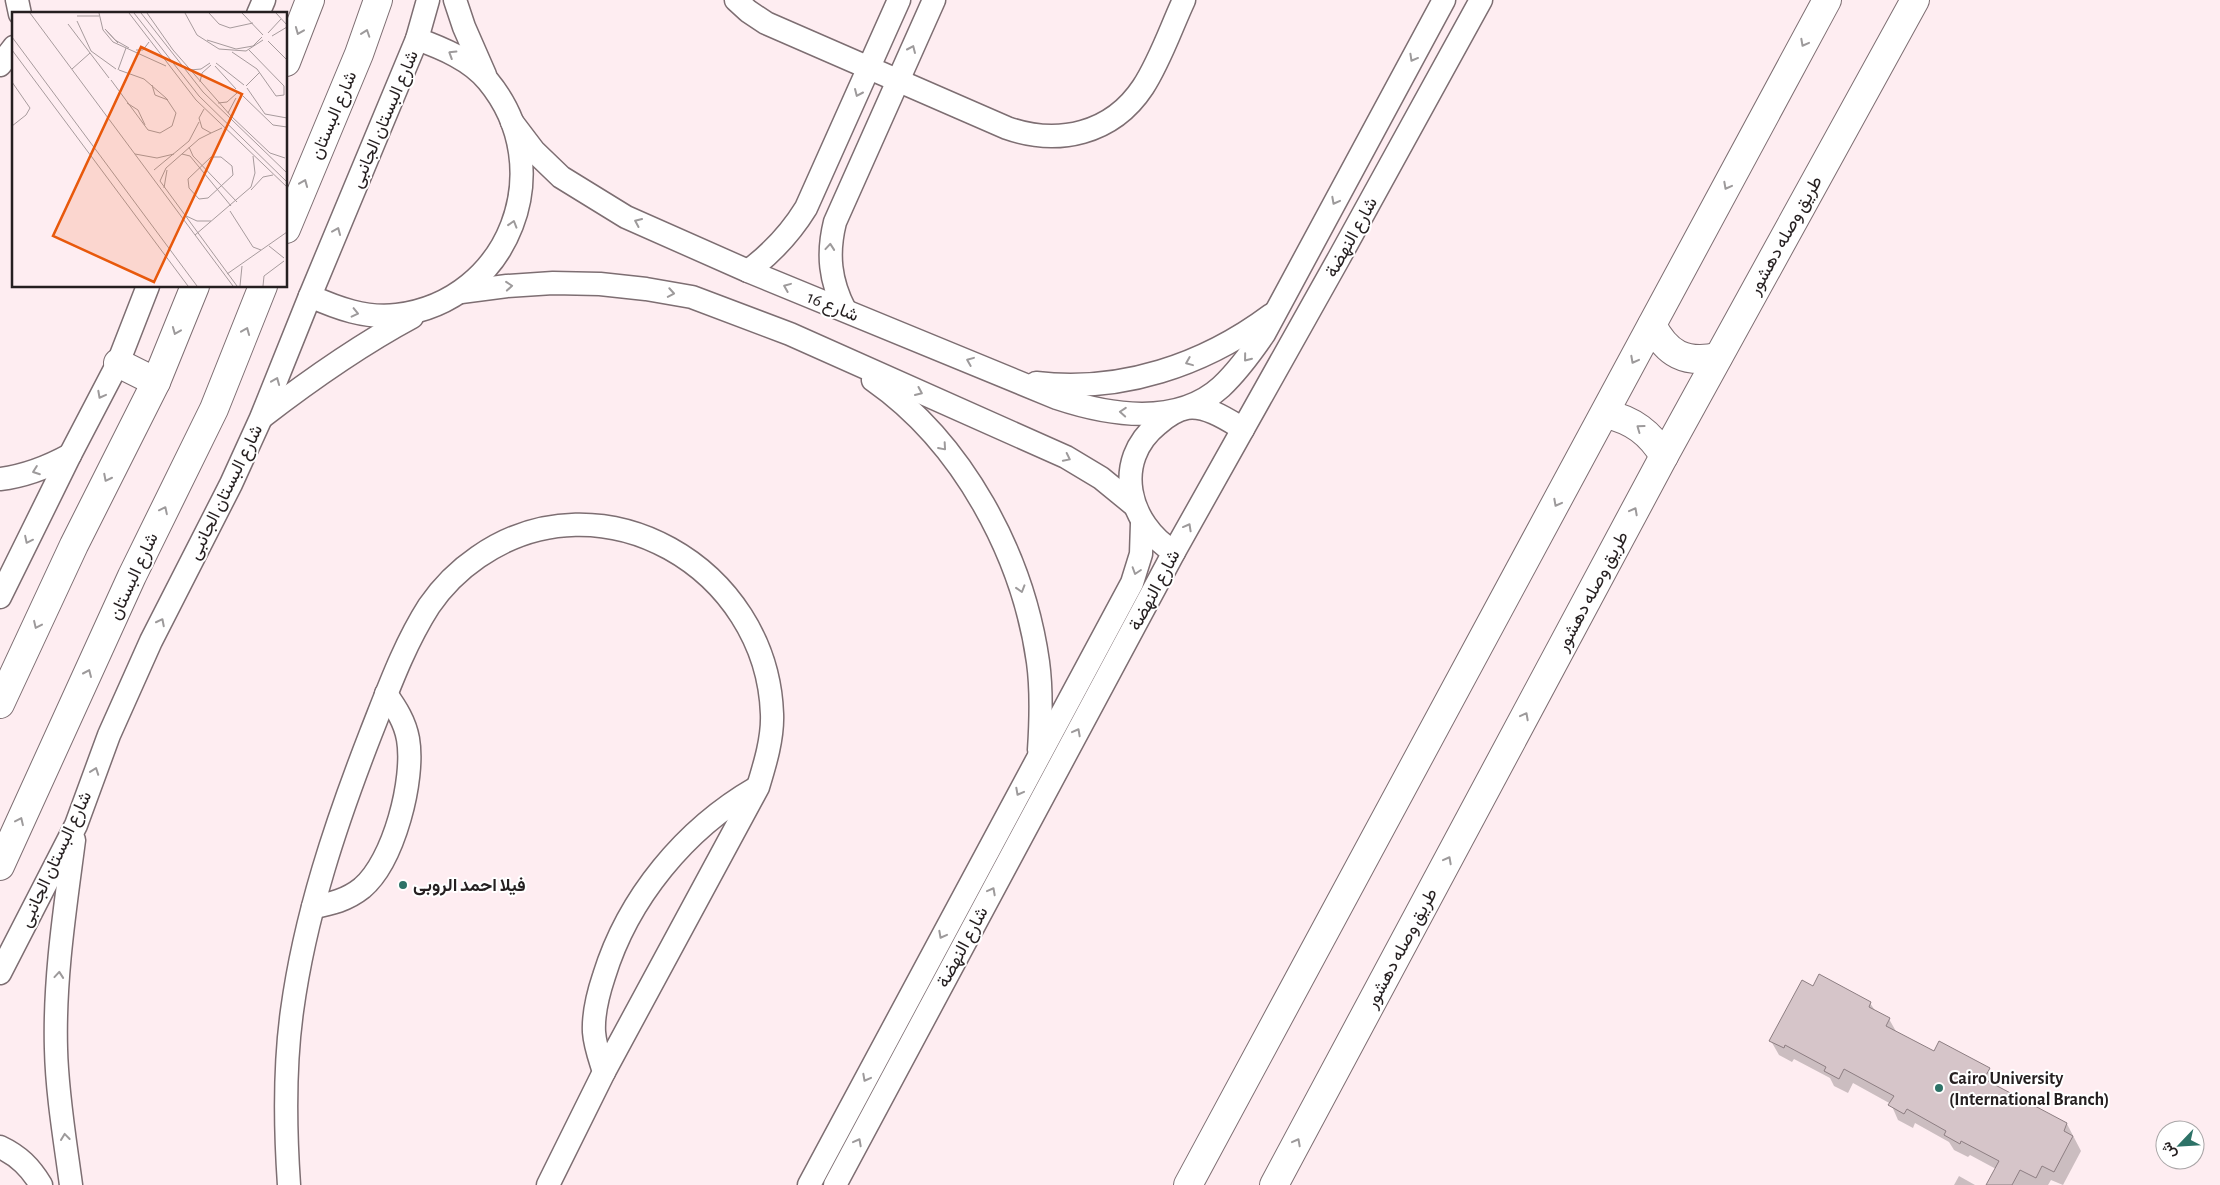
<svg xmlns="http://www.w3.org/2000/svg" width="2220" height="1185" viewBox="0 0 2220 1185" font-family="'Alegreya Sans',Vazirmatn,sans-serif">
	<rect width="100%" height="100%" fill="#feedf1"/>
	<g fill="#0003">
		<path d="M1813,987L1870,1003L1876,1012L1889,1019L1897,1033L1934,1052L1989,1069L1998,1083L1996,1087L2067,1124L2081,1151L2063,1185L2051,1180L2048,1185H1988L1996,1169L1970,1155L1968,1157L1954,1150L1949,1142L1915,1123L1913,1128L1898,1120L1891,1104L1853,1083L1848,1093L1834,1086L1830,1078L1794,1059L1792,1062L1779,1055L1771,1041Z"/>
		<path d="M1959,1176L1975,1185H1954Z"/>
	</g>
	<path fill="#d6c5c9" stroke="#8d7e82" d="M1819,974L1871,1002L1869,1007L1890,1018L1886,1026L1934,1051L1939,1041L1990,1068L1984,1079L2067,1123L2064,1131L2073,1136L2054,1172L2042,1166L2036,1178L2020,1170L2012,1185H1986L1999,1161L1961,1141L1960,1144L1944,1135L1946,1131L1907,1109L1904,1114L1888,1105L1894,1096L1844,1069L1839,1079L1824,1071L1826,1067L1785,1045L1784,1048L1769,1041L1802,980L1813,986Z"/>
	<g fill="none" stroke-linecap="round" stroke-linejoin="round">
		<g stroke="#7d6e72" stroke-width="25">
			<g id="minor">
				<path d="M17,0L20,14"/>
				<path d="M455,0L464,27L485,75"/>
				<path d="M736,0L748,11L766,23L1007,128C1058,146 1112,134 1143,87C1160,61 1171,28 1184,0"/>
				<path d="M258,14L264,0"/>
				<path d="M0,65L14,47"/>
				<path d="M512,122L534,151L561,177L626,217L748,271L1057,398C1108,415 1177,427 1221,387C1237,372 1251,353 1264,334L1444,0"/>
				<path d="M748,271C772,253 790,234 806,208L899,0"/>
				<path d="M461,292L507,286L553,283L600,284L646,289L692,297L790,334L1066,457L1101,478L1134,505"/>
				<path d="M310,296C337,308 366,319 397,315C510,301 560,168 488,81C471,60 442,48 417,39"/>
				<path d="M845,310C830,281 827,254 835,222L934,0"/>
				<path d="M873,380C963,443 1023,555 1038,662C1042,691 1041,720 1039,750"/>
				<path d="M1036,383C1121,393 1204,365 1271,315"/>
				<path d="M262,417C310,380 358,346 412,317"/>
				<path d="M0,479C26,476 48,467 70,455"/>
				<path d="M1174,552C1128,524 1112,461 1158,424C1166,417 1176,410 1187,408C1206,405 1228,420 1243,429"/>
				<path d="M0,597L70,455L118,363L148,286"/>
				<path d="M313,907C331,904 347,900 362,888C394,861 415,779 408,739C405,722 396,708 386,694"/>
				<path d="M0,973L76,825L109,735L151,641L231,484L261,418L310,296L417,39L428,0"/>
				<path d="M604,1072C600,1059 595,1046 594,1032C593,1013 598,994 604,976C628,898 685,829 756,788"/>
				<path d="M0,1147C19,1156 30,1167 41,1185"/>
				<path d="M71,1185C65,1140 57,1094 56,1049C54,979 65,909 74,840"/>
				<path d="M289,1185C285,1127 284,1069 292,1011C305,915 336,823 371,733C388,690 404,645 429,606C442,587 459,570 478,557C602,471 767,568 772,714C773,738 765,764 758,787L604,1072L548,1185"/>
				<path d="M809,1185L1132,583L1141,554L1142,523"/>
				<path d="M835,1185L1174,552L1339,258L1481,0"/>
			</g>
		</g>
		<g stroke="#7d6e72" stroke-width="30">
			<g id="tertiary">
				<path d="M286,62L310,0"/>
				<path d="M286,229L359,54L378,0"/>
				<path d="M118,363L156,382"/>
				<path d="M0,704L74,545L156,382L195,286"/>
				<path d="M0,866L132,576L214,409L263,286"/>
			</g>
		</g>
		<g stroke="#7d6e72" stroke-width="30">
			<g id="primary">
				<path d="M1652,325C1667,354 1685,364 1718,357"/>
				<path d="M1606,414C1633,420 1650,433 1664,456"/>
				<path d="M1188,1185L1827,0"/>
				<path d="M1274,1185L1664,456L1915,0"/>
			</g>
		</g>
		<use href="#minor" stroke="#fff" stroke-width="22"/>
		<use href="#tertiary" stroke="#fff" stroke-width="28"/>
		<use href="#primary" stroke="#fff" stroke-width="28"/>
	</g>
	<defs><path id="oneway-chevron" d="M-2-3.5L2.5 0L-2 3.5" fill="none" stroke-width="1.6" stroke-linecap="round" stroke-linejoin="round" transform="scale(1.25)"/></defs>
	<g stroke="#9d9a9b">
		<use href="#oneway-chevron" transform="translate(299 31) rotate(112)"/>
		<use href="#oneway-chevron" transform="translate(366 33) rotate(-71)"/>
		<use href="#oneway-chevron" transform="translate(1804 43) rotate(118)"/>
		<use href="#oneway-chevron" transform="translate(912 49) rotate(-66)"/>
		<use href="#oneway-chevron" transform="translate(452 54) rotate(-148)"/>
		<use href="#oneway-chevron" transform="translate(1413 58) rotate(119)"/>
		<use href="#oneway-chevron" transform="translate(858 93) rotate(114)"/>
		<use href="#oneway-chevron" transform="translate(304 183) rotate(-68)"/>
		<use href="#oneway-chevron" transform="translate(1727 186) rotate(118)"/>
		<use href="#oneway-chevron" transform="translate(1335 201) rotate(118)"/>
		<use href="#oneway-chevron" transform="translate(638 222) rotate(-156)"/>
		<use href="#oneway-chevron" transform="translate(513 224) rotate(-73)"/>
		<use href="#oneway-chevron" transform="translate(337 231) rotate(-67)"/>
		<use href="#oneway-chevron" transform="translate(830 247) rotate(-85)"/>
		<use href="#oneway-chevron" transform="translate(509 286) rotate(-5)"/>
		<use href="#oneway-chevron" transform="translate(787 287) rotate(-158)"/>
		<use href="#oneway-chevron" transform="translate(671 293) rotate(10)"/>
		<use href="#oneway-chevron" transform="translate(355 313) rotate(13)"/>
		<use href="#oneway-chevron" transform="translate(176 331) rotate(112)"/>
		<use href="#oneway-chevron" transform="translate(246 331) rotate(-68)"/>
		<use href="#oneway-chevron" transform="translate(1247 358) rotate(129)"/>
		<use href="#oneway-chevron" transform="translate(1634 360) rotate(118)"/>
		<use href="#oneway-chevron" transform="translate(970 361) rotate(-158)"/>
		<use href="#oneway-chevron" transform="translate(1189 362) rotate(158)"/>
		<use href="#oneway-chevron" transform="translate(276 381) rotate(-68)"/>
		<use href="#oneway-chevron" transform="translate(919 392) rotate(24)"/>
		<use href="#oneway-chevron" transform="translate(101 395) rotate(118)"/>
		<use href="#oneway-chevron" transform="translate(1123 412) rotate(-176)"/>
		<use href="#oneway-chevron" transform="translate(1640 428) rotate(-144)"/>
		<use href="#oneway-chevron" transform="translate(943 447) rotate(49)"/>
		<use href="#oneway-chevron" transform="translate(1067 458) rotate(26)"/>
		<use href="#oneway-chevron" transform="translate(36 471) rotate(160)"/>
		<use href="#oneway-chevron" transform="translate(107 478) rotate(117)"/>
		<use href="#oneway-chevron" transform="translate(1557 503) rotate(118)"/>
		<use href="#oneway-chevron" transform="translate(164 510) rotate(-64)"/>
		<use href="#oneway-chevron" transform="translate(1634 511) rotate(-62)"/>
		<use href="#oneway-chevron" transform="translate(1188 527) rotate(-61)"/>
		<use href="#oneway-chevron" transform="translate(28 540) rotate(116)"/>
		<use href="#oneway-chevron" transform="translate(1136 571) rotate(108)"/>
		<use href="#oneway-chevron" transform="translate(1021 589) rotate(73)"/>
		<use href="#oneway-chevron" transform="translate(161 622) rotate(-63)"/>
		<use href="#oneway-chevron" transform="translate(37 625) rotate(115)"/>
		<use href="#oneway-chevron" transform="translate(88 673) rotate(-66)"/>
		<use href="#oneway-chevron" transform="translate(1525 716) rotate(-62)"/>
		<use href="#oneway-chevron" transform="translate(1077 732) rotate(-62)"/>
		<use href="#oneway-chevron" transform="translate(95 771) rotate(-70)"/>
		<use href="#oneway-chevron" transform="translate(1019 792) rotate(118)"/>
		<use href="#oneway-chevron" transform="translate(20 821) rotate(-65)"/>
		<use href="#oneway-chevron" transform="translate(1448 860) rotate(-62)"/>
		<use href="#oneway-chevron" transform="translate(992 891) rotate(-62)"/>
		<use href="#oneway-chevron" transform="translate(942 935) rotate(118)"/>
		<use href="#oneway-chevron" transform="translate(59 975) rotate(-85)"/>
		<use href="#oneway-chevron" transform="translate(866 1078) rotate(118)"/>
		<use href="#oneway-chevron" transform="translate(65 1137) rotate(-97)"/>
		<use href="#oneway-chevron" transform="translate(858 1142) rotate(-62)"/>
		<use href="#oneway-chevron" transform="translate(1297 1142) rotate(-62)"/>
	</g>
	<g fill="#2d7267" stroke="#fff" stroke-width="2">
		<circle cx="403" cy="885" r="5"/>
		<circle cx="1939" cy="1088" r="5"/>
	</g>
	<g text-anchor="middle" stroke-width="4" stroke-linejoin="round" paint-order="stroke">
		<g font-size="18" fill="#251f20" stroke="#fff">
			<text transform="translate(333 115) rotate(-67)" y="6">شارع البستان</text>
			<text transform="translate(384 119) rotate(-67)" y="6">شارع البستان الجانبى</text>
			<text transform="translate(1785 235) rotate(-61)" y="6">طريق وصله دهشور</text>
			<text transform="translate(1351 237) rotate(-61)" y="6">شارع النهضة</text>
			<text transform="translate(833 306) rotate(22)" y="6">شارع 16</text>
			<text transform="translate(225 492) rotate(-64)" y="6">شارع البستان الجانبى</text>
			<text transform="translate(133 576) rotate(-65)" y="6">شارع البستان</text>
			<text transform="translate(1154 590) rotate(-62)" y="6">شارع النهضة</text>
			<text transform="translate(1592 591) rotate(-62)" y="6">طريق وصله دهشور</text>
			<text transform="translate(55 859) rotate(-65)" y="6">شارع البستان الجانبى</text>
			<text transform="translate(962 947) rotate(-62)" y="6">شارع النهضة</text>
			<text transform="translate(1401 948) rotate(-62)" y="6">طريق وصله دهشور</text>
		</g>
		<g font-size="18" font-weight="bold" fill="#251f20" stroke="#fff" text-anchor="start">
			<text x="413" y="891">فيلا احمد الروبى</text>
			<text x="1949" y="1084">Cairo University<tspan x="1949" dy="21">(International Branch)</tspan></text>
		</g>
	</g>
	<g transform="translate(12 12)">
		<rect width="275" height="275" fill="#feedf1"/>
		<path fill="none" stroke="#a79b9d" stroke-width="1" d="M18,1L221,274M87,1L91,18L101,30L154,54M117,1L184,88L275,175M122,1L187,84L275,170M129,1L191,80L275,161M135,1L161,38L219,104L258,141L273,146M173,1L185,23L207,37L234,39L251,28M197,1L207,12L218,16L241,11M230,1L251,23M264,1L275,13M65,4H87M65,9L79,39L104,57M56,12L97,66M93,17L106,31M94,18L103,28L117,36M256,21L269,7M260,24L275,15M0,25L185,274M195,28L224,37L241,34L250,25M256,29L275,48M0,38L176,274M124,38H131L137,30M220,40L245,57L264,84L272,83V74L237,38M204,51L232,73M203,54L224,77M60,57L78,41M106,58L114,36M178,58L189,57L198,51M99,68L136,118L148,121L160,114L164,101L154,86L132,67L107,58M0,70L18,96L14,103L0,114M188,70L190,61L199,53M140,73L143,83L156,88M234,74L248,60M235,76L253,102L275,106M231,84L261,113L275,115M115,91L126,98L133,113M206,91L215,90L225,81M192,97L187,106L190,116L199,121L210,116M216,101L224,86M199,121L187,127L154,156L148,169L225,274M177,135L181,144L225,190M123,142L145,146L162,142M170,142L178,144L219,194M199,145H209L220,154L221,163L196,186L187,187L177,176L176,167ZM142,158L177,129L187,110M152,176L155,158M239,178L251,165L261,163M218,199L241,235L249,238M172,203L185,209H199M183,223L239,175L243,161L241,144M257,234L272,246M215,262L275,220M228,274L230,254M251,274L252,264L272,249"/>
		<path fill="#e8590c" fill-opacity="0.15" stroke="#e8590c" stroke-width="2.5" d="M129,35L230,82L142,270L41,224Z"/>
		<rect width="275" height="275" fill="none" stroke="#251f20" stroke-width="2.5"/>
	</g>
	<g transform="translate(2180 1145) rotate(245)"><circle r="24" fill="#ffffff" stroke="#a8a5a6"/>
	<path d="M0-4L9 19L0 12L-9 19Z" fill="#2d7267"/>
	<text y="-8" font-size="14" font-weight="bold" text-anchor="middle" fill="#251f20">ش</text>
	</g>
</svg>
